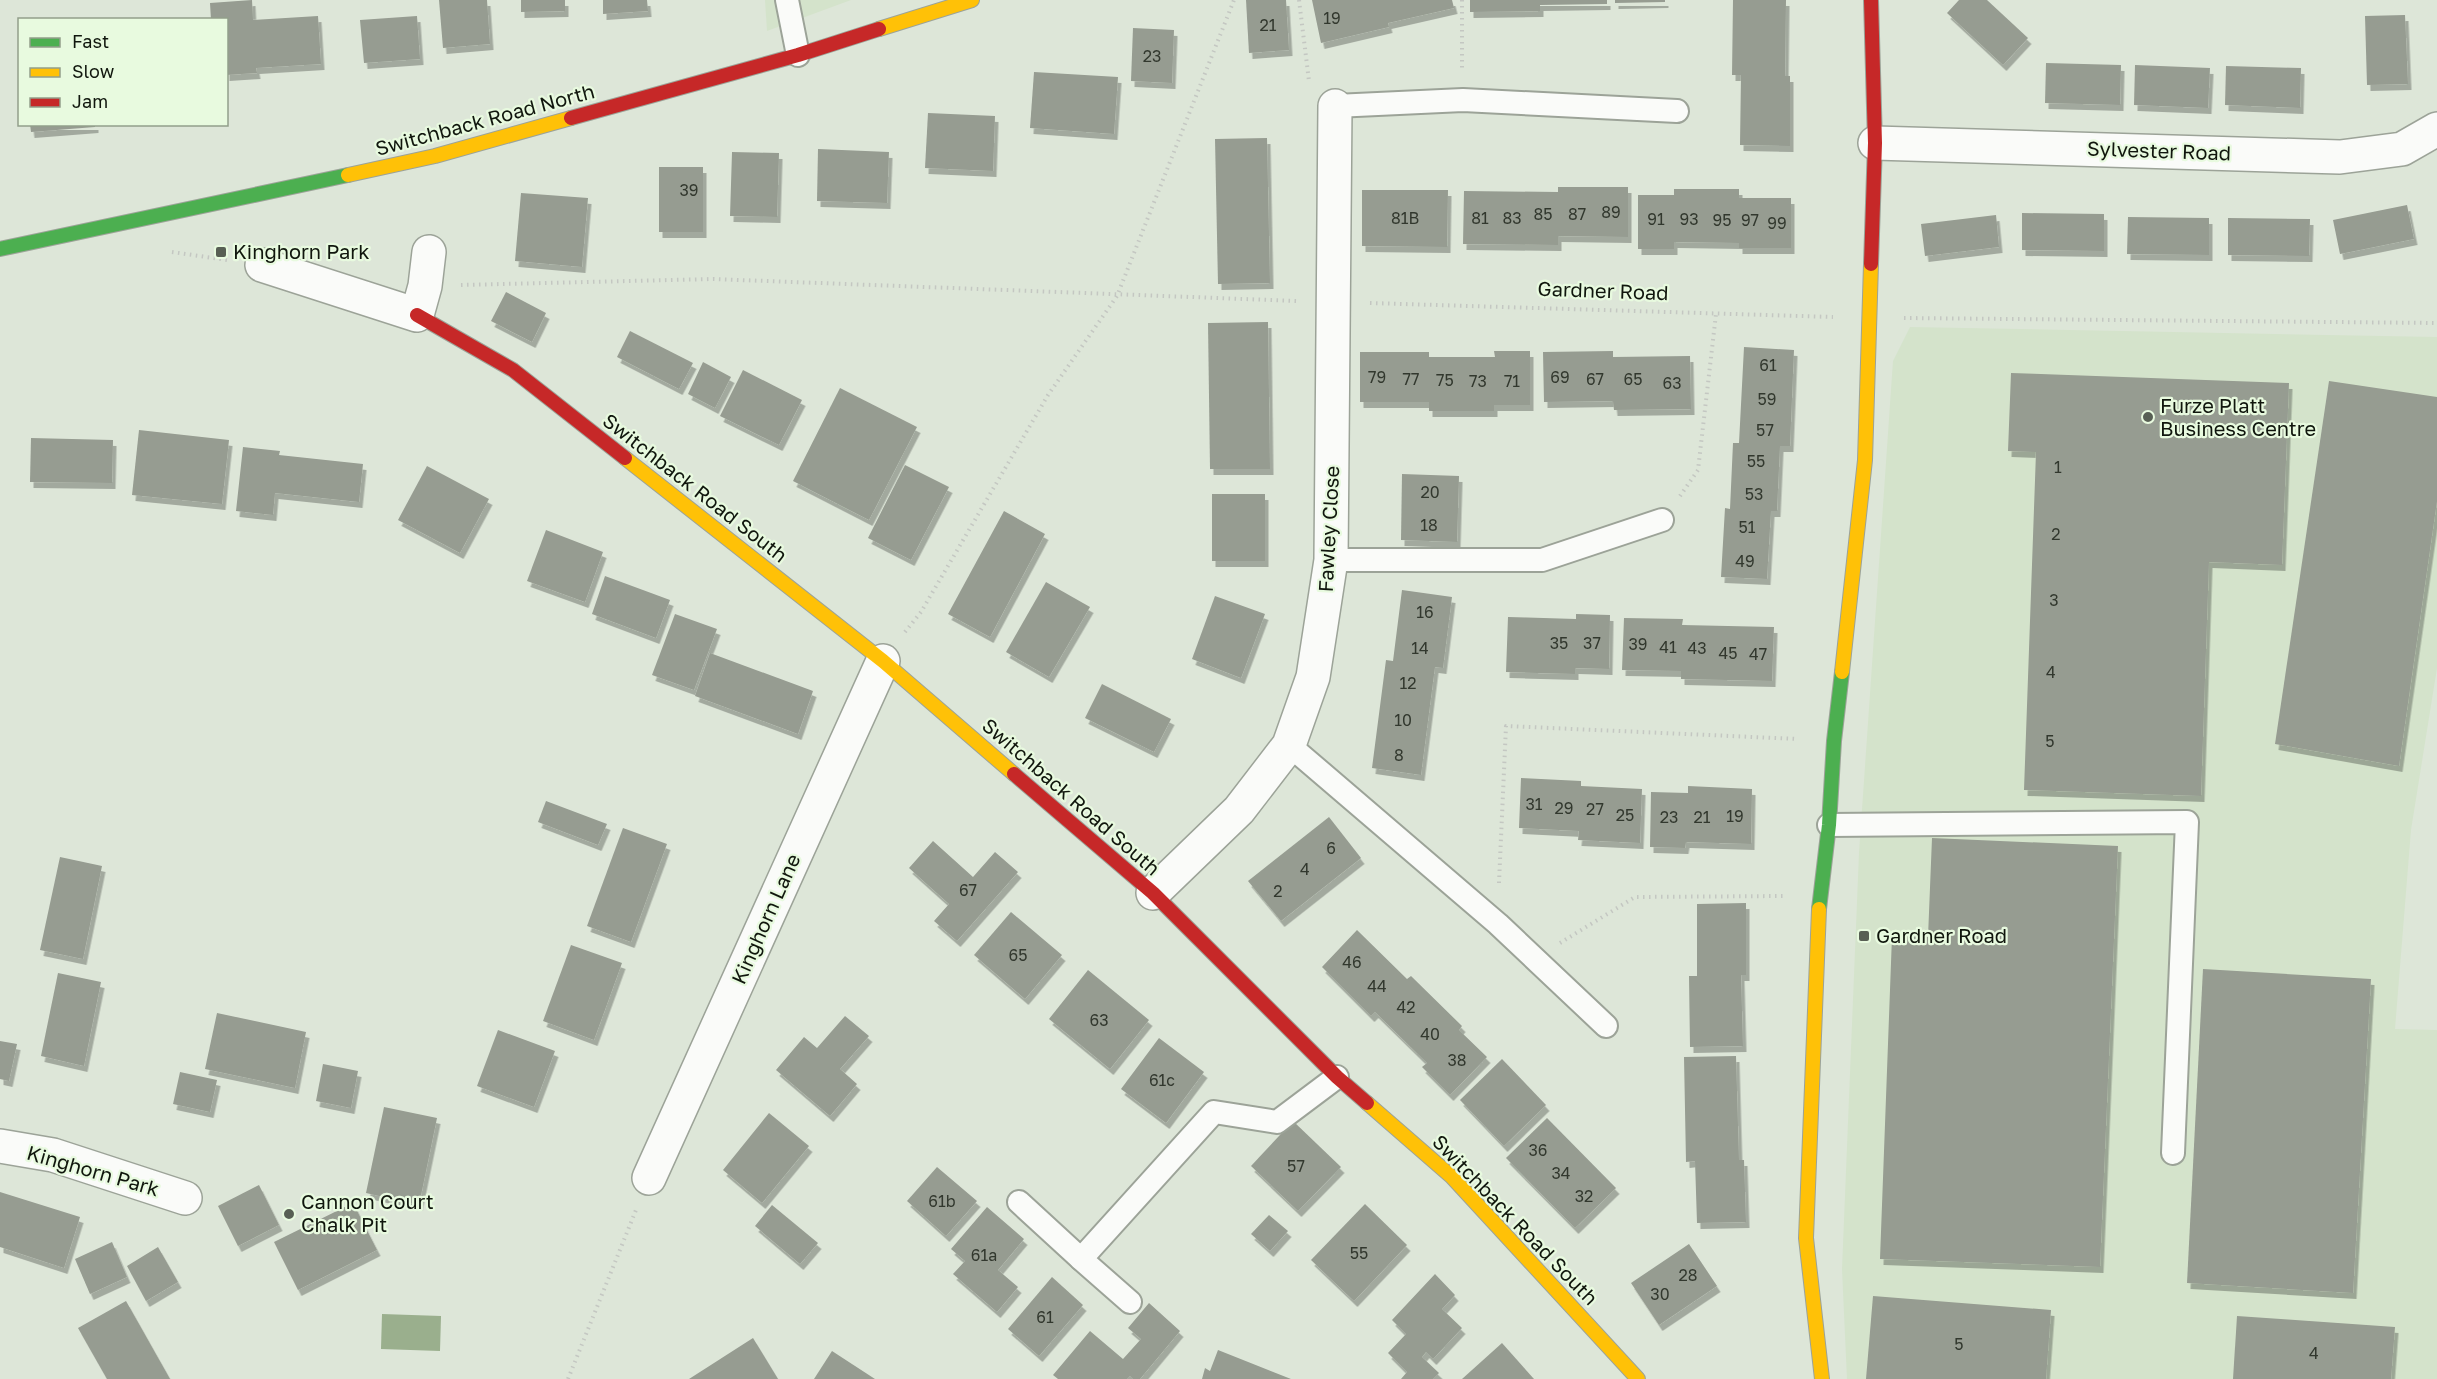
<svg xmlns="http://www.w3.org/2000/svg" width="2437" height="1379" viewBox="0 0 2437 1379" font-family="'Golos Text',sans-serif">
	<defs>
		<filter id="shadow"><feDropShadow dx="3.5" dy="6" stdDeviation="0" flood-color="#0004"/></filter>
	</defs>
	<rect width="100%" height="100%" fill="#dde6d8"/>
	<g fill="#d4e3cb">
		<path d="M765,0H851L767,31Z"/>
		<path d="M1910,327L2437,337V668L2411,830L2395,1029L2437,1030V1379H1847L1842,1269L1859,853L1893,361Z"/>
	</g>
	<path fill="#9aaf8d" d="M382,1314L441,1316L440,1351L381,1349Z"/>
	<g fill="#969c91" filter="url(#shadow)">
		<path d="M252,0L253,20L318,16L321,64L256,68L257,73L226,75V20H211L210,3Z"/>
		<path d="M439,0H487L490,44L443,48Z"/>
		<path d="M521,0H565V11L521,12Z"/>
		<path d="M603,0H647L648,11L603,14Z"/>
		<path d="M1246,0H1286L1289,50L1249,53Z"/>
		<path d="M1312,0H1452L1454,8L1388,23L1389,27L1321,43Z"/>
		<path d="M1470,0H1607V4L1540,5V11L1470,12Z"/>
		<path d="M1615,0H1665V2L1615,3Z"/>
		<path d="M1733,0H1786L1785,76H1790V146L1740,145L1741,75H1732Z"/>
		<path d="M1959,0H1987L2028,38L2003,65L1947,13Z"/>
		<path d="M2405,15L2408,84L2367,85L2365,16Z"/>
		<path d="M417,16L420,59L364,63L360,20Z"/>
		<path d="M1133,28L1174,30L1172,83L1131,81Z"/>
		<path d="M2046,63L2121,65L2120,105L2045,103Z"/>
		<path d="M2135,65L2210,68L2208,108L2134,105Z"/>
		<path d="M2226,66L2301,68L2300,108L2225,105Z"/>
		<path d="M1034,72L1118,77L1114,134L1030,128Z"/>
		<path d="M928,113L995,116L993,171L925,168Z"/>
		<path d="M30,124H95V127L31,132Z"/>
		<path d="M1267,138L1270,283L1218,284L1215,139Z"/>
		<path d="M818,149L889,152L887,203L817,201Z"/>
		<path d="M732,152L779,153L777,217L730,216Z"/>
		<rect x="659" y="167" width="44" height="65"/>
		<path d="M1558,187H1628V237L1558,236V245L1463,244L1464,191L1558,192Z"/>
		<path d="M1674,189H1739V198H1791V248H1739V243L1674,242V249H1638V195H1674Z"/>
		<path d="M1362,190H1448L1447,247L1362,246Z"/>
		<path d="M521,193L588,198L582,267L515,261Z"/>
		<path d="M2407,205L2414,239L2340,254L2333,220Z"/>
		<path d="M2022,213L2104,214V251L2022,250Z"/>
		<path d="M1996,215L1999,247L1925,256L1921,224Z"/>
		<path d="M2128,217L2209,218V255L2127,254Z"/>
		<path d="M2228,218L2310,219L2309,256L2228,255Z"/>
		<path d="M506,292L546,313L532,342L491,321Z"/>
		<path d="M1268,322L1270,469H1210L1208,323Z"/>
		<path d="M630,331L693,363L679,389L617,357Z"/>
		<path d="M1744,347L1794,350L1790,446H1780L1777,511H1771L1767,579L1721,577L1725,508L1730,509L1733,443H1739Z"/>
		<path d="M1494,351H1530V405H1494V411H1429V402H1360V352H1429V357H1495Z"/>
		<path d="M1613,351V357L1690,356L1691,409L1614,410L1613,401L1544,402L1543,352Z"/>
		<path d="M703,362L731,377L715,408L688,394Z"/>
		<path d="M743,370L802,400L779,445L720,416Z"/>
		<path d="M2011,373L2289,383L2282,565L2209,562L2201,796L2024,790L2036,452L2008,451Z"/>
		<path d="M2329,381L2437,397V501L2399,766L2275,744Z"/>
		<path d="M840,388L917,427L869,520L793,481Z"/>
		<path d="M139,430L229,440L222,504L132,495Z"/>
		<path d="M31,438L113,440L112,483L30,482Z"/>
		<path d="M243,447L280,451L279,455L363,464L359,502L275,493L273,515L236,511Z"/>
		<path d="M905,465L949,487L911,560L868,538Z"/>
		<path d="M427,466L489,499L460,553L398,520Z"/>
		<path d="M1402,474L1459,476L1457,542L1401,540Z"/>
		<rect x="1212" y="494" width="53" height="67"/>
		<path d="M1004,511L1045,534L990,637L948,614Z"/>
		<path d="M546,530L603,552L585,602L527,581Z"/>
		<path d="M605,576L670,600L656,638L592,614Z"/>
		<path d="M1046,582L1090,607L1049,677L1006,652Z"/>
		<path d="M1402,590L1452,597L1443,668L1435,667L1421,775L1372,768L1386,660L1393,661Z"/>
		<path d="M1215,596L1265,614L1241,678L1192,659Z"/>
		<path d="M675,614L717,629L694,690L652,675Z"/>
		<path d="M1576,614L1610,615L1609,669L1575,668V674L1506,672L1508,617L1576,619Z"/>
		<path d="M1624,618L1683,619L1682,625L1774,627L1772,681L1681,679V671L1622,670Z"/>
		<path d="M710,653L813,691L798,734L695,696Z"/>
		<path d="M1102,684L1171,719L1154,752L1085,718Z"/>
		<path d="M1521,778L1581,781V786L1642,789L1640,843L1578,840L1579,831L1519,828Z"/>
		<path d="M1688,786L1752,789L1751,844L1686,842L1685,848L1650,847L1651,792L1688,793Z"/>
		<path d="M546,801L607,824L598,845L538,822Z"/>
		<path d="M1329,817L1361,858L1281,921L1248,881Z"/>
		<path d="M623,828L667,844L631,942L587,926Z"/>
		<path d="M1932,838L2118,846L2100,1267L1880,1259L1892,936L1928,937Z"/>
		<path d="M933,841L973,877L995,852L1018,872L957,941L934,921L949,904L909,868Z"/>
		<path d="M60,857L102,866L83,959L40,950Z"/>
		<path d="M1746,903V975H1741L1743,1046L1690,1047L1689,976H1697V904Z"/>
		<path d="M1011,912L1062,955L1025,999L974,955Z"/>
		<path d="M1357,930L1407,979L1411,976L1462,1026L1459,1030L1487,1057L1450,1095L1422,1067L1427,1063L1375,1012L1371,1016L1322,967Z"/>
		<path d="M571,945L622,963L594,1040L543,1021Z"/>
		<path d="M2203,969L2371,979L2353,1293L2187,1283Z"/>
		<path d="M1088,970L1149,1020L1110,1069L1049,1019Z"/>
		<path d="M58,973L101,982L84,1066L41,1056Z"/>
		<path d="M217,1013L306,1032L295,1088L205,1069Z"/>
		<path d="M845,1016L869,1036L840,1069L857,1084L830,1116L776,1070L804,1037L817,1048Z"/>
		<path d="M498,1030L555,1051L534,1107L477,1086Z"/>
		<path d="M1159,1038L1204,1072L1166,1123L1121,1089Z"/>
		<path d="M0,1041L17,1044L9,1081L0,1079Z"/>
		<path d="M1736,1056L1739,1160H1744L1746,1222L1697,1223L1695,1161L1686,1162L1684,1057Z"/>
		<path d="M1502,1059L1546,1105L1504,1146L1460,1100Z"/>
		<path d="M323,1064L358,1071L351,1108L316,1101Z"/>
		<path d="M180,1072L217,1080L210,1112L173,1104Z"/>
		<path d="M384,1107L437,1118L419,1205L366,1193Z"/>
		<path d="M769,1113L809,1146L762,1203L723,1170Z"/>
		<path d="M1547,1118L1616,1188L1575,1228L1506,1158Z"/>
		<path d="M1293,1121L1341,1167L1298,1211L1251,1166Z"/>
		<path d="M937,1167L977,1201L946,1236L907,1201Z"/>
		<path d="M259,1185L279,1225L238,1246L218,1206Z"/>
		<path d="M0,1192L80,1217L64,1268L0,1247Z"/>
		<path d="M353,1203L377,1250L298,1290L274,1242Z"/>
		<path d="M1365,1204L1407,1245L1354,1301L1311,1260Z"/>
		<path d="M772,1205L818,1243L800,1264L755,1226Z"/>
		<path d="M987,1207L1024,1239L998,1270L1018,1287L997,1312L953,1274L965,1261L951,1249Z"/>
		<path d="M1269,1215L1288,1231L1270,1251L1251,1234Z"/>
		<path d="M112,1242L127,1277L90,1294L75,1259Z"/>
		<path d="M1689,1244L1717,1286L1659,1325L1631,1283Z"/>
		<path d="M158,1247L178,1282L146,1301L127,1266Z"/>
		<path d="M1435,1274L1455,1295L1442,1309L1462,1328L1433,1359L1426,1352L1422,1357L1439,1373L1433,1379H1401L1407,1372L1388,1353L1406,1334L1392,1320Z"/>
		<path d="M1052,1277L1083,1305L1039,1356L1008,1329Z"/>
		<path d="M1873,1296L2051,1310L2046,1379H1866Z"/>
		<path d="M126,1301L170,1379H107L78,1328Z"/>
		<path d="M1149,1303L1180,1331L1140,1379H1133L1130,1376L1127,1379H1058L1053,1375L1090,1331L1123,1359L1141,1339L1128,1328Z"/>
		<path d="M2237,1316L2395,1327L2391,1379H2233Z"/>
		<path d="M753,1338L778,1379H689Z"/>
		<path d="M1502,1343L1534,1379H1462Z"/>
		<path d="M1218,1350L1291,1379H1202L1205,1368L1210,1371Z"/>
		<path d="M832,1351L875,1379H814Z"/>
	</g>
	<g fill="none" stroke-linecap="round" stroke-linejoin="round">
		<g stroke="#9ca398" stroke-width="26">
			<g id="lane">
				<path d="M787,0L798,55"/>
				<path d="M1335,106L1463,100L1677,111"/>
				<path d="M1331,560H1542L1662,520"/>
				<path d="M1289,745L1498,924L1606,1026"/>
				<path d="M1829,825L2187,822L2173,1153"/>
				<path d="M1019,1202L1081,1259"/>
				<path d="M1130,1302L1081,1259L1214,1112L1277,1122L1337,1077"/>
			</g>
		</g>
		<g stroke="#9ca398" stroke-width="36">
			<g id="street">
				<path d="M1875,143L2340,157L2402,149L2437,129"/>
				<path d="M262,265L417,315L425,286L429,252"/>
				<path d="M1153,893L1239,810L1289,745L1313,677L1331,560L1335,106"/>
				<path d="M0,1146L53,1155L185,1198"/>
				<path d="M649,1178L883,661"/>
			</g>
		</g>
		<g stroke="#9ca398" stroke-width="16">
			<g id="fast">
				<path d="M0,249L348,175"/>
				<path d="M1819,909L1829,825L1834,741L1842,672"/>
			</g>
		</g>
		<g stroke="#9ca398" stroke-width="16">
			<g id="slow">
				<path d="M879,29L972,0"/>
				<path d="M348,175L435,156L571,118"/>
				<path d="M625,458L883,661L1014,774"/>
				<path d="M1842,672L1865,460L1871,264"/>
				<path d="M1819,909L1806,1238L1822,1379"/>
				<path d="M1367,1103L1452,1177L1638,1379"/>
			</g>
		</g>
		<g stroke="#9ca398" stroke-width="16">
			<g id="jam">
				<path d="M1871,0L1875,143L1871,264"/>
				<path d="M571,118L798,55L879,29"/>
				<path d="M417,315L513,370L625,458"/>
				<path d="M1014,774L1153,893L1337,1077L1367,1103"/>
			</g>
		</g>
		<g stroke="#c4c7c2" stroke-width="4" stroke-dasharray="1.5 4.5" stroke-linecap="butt">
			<path d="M1299,0L1309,81"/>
			<path d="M1462,0V69"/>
			<path d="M172,252L227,260"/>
			<path d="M461,285L713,279L1297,301"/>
			<path d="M1370,303L1833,317"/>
			<path d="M1904,318L2437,323"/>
			<path d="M1680,496L1698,470L1716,314"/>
			<path d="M905,632L921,612L1048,395L1117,296L1234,0"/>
			<path d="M1499,883L1506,726L1798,739"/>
			<path d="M1560,943L1635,897L1783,896"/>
			<path d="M568,1379L636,1210"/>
		</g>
		<use href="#lane" stroke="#fafbf9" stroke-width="22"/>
		<use href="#street" stroke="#fafbf9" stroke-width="33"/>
		<use href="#fast" stroke="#4caf50" stroke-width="14"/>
		<use href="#slow" stroke="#ffc107" stroke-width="14"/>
		<use href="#jam" stroke="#c62828" stroke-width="14"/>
	</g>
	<g fill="#585f54" stroke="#e8fadf" stroke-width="2">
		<rect x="215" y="246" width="12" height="12" rx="3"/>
		<circle cx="2148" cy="417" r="6"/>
		<rect x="1858" y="930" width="12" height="12" rx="3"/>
		<circle cx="289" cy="1214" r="6"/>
	</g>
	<g text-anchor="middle" stroke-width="4.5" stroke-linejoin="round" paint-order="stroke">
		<g font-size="16" fill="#32382e">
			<text x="1332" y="24">19</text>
			<text x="1268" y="31">21</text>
			<text x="1152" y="62">23</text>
			<text x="689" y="196">39</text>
			<text x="1611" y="218">89</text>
			<text x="1543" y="220">85</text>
			<text x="1577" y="220">87</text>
			<text x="1405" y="224">81B</text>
			<text x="1480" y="224">81</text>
			<text x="1512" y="224">83</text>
			<text x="1656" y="225">91</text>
			<text x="1689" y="225">93</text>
			<text x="1722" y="226">95</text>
			<text x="1750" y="226">97</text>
			<text x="1777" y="229">99</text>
			<text x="1768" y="371">61</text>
			<text x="1377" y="383">79</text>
			<text x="1560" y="383">69</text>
			<text x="1411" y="385">77</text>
			<text x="1595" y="385">67</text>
			<text x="1633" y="385">65</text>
			<text x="1445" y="386">75</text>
			<text x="1478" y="387">73</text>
			<text x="1512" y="387">71</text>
			<text x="1672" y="389">63</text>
			<text x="1767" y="405">59</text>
			<text x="1765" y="436">57</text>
			<text x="1756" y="467">55</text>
			<text x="2058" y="473">1</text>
			<text x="1430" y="498">20</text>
			<text x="1754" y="500">53</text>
			<text x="1429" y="531">18</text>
			<text x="1747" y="533">51</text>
			<text x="2056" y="540">2</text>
			<text x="1745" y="567">49</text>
			<text x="2054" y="606">3</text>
			<text x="1425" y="618">16</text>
			<text x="1559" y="649">35</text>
			<text x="1592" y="649">37</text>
			<text x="1638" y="650">39</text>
			<text x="1668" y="653">41</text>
			<text x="1420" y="654">14</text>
			<text x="1697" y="654">43</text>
			<text x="1728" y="659">45</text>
			<text x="1758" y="660">47</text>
			<text x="2051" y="678">4</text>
			<text x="1408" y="689">12</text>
			<text x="1403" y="726">10</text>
			<text x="2050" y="747">5</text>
			<text x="1399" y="761">8</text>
			<text x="1534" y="810">31</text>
			<text x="1564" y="814">29</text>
			<text x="1595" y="815">27</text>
			<text x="1625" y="821">25</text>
			<text x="1735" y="822">19</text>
			<text x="1669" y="823">23</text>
			<text x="1702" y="823">21</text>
			<text x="1331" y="854">6</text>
			<text x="1305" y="875">4</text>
			<text x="968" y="896">67</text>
			<text x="1278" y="897">2</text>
			<text x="1018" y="961">65</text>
			<text x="1352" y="968">46</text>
			<text x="1377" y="992">44</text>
			<text x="1406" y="1013">42</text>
			<text x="1099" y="1026">63</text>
			<text x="1430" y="1040">40</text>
			<text x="1457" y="1066">38</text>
			<text x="1162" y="1086">61c</text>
			<text x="1538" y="1156">36</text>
			<text x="1296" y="1172">57</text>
			<text x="1561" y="1179">34</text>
			<text x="1584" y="1202">32</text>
			<text x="942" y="1207">61b</text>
			<text x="1359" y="1259">55</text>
			<text x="984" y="1261">61a</text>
			<text x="1688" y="1281">28</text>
			<text x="1660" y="1300">30</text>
			<text x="1045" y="1323">61</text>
			<text x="1959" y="1350">5</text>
			<text x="2314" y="1359">4</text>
		</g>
		<g font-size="20" fill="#10160d" stroke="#e8fadf">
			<text transform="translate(485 120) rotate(-15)" y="7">Switchback Road North</text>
			<text transform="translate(2159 151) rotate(2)" y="7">Sylvester Road</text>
			<text transform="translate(1603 291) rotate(2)" y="7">Gardner Road</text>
			<text transform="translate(695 488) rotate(38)" y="7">Switchback Road South</text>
			<text transform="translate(1329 529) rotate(-87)" y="7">Fawley Close</text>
			<text transform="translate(1071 797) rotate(41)" y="7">Switchback Road South</text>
			<text transform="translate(766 919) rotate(-66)" y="7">Kinghorn Lane</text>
			<text transform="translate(93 1171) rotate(16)" y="7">Kinghorn Park</text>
			<text transform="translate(1515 1220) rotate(46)" y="7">Switchback Road South</text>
		</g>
		<g font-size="20" fill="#10160d" stroke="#e8fadf" text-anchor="start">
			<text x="233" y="259">Kinghorn Park</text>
			<text x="2160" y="413">Furze Platt<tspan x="2160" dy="23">Business Centre</tspan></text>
			<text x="1876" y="943">Gardner Road</text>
			<text x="301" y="1209">Cannon Court<tspan x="301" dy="23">Chalk Pit</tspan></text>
		</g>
	</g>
	<rect x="18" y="18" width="210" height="108" fill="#e8fadf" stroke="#929f8b" stroke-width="1.5"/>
	<rect x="30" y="38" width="30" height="9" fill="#4caf50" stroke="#929f8b" stroke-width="1.5"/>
	<text x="72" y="48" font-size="18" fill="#10160d">Fast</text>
	<rect x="30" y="68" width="30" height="9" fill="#ffc107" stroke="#929f8b" stroke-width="1.5"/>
	<text x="72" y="78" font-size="18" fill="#10160d">Slow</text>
	<rect x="30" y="98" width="30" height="9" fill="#c62828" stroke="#929f8b" stroke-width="1.5"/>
	<text x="72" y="108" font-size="18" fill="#10160d">Jam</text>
</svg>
